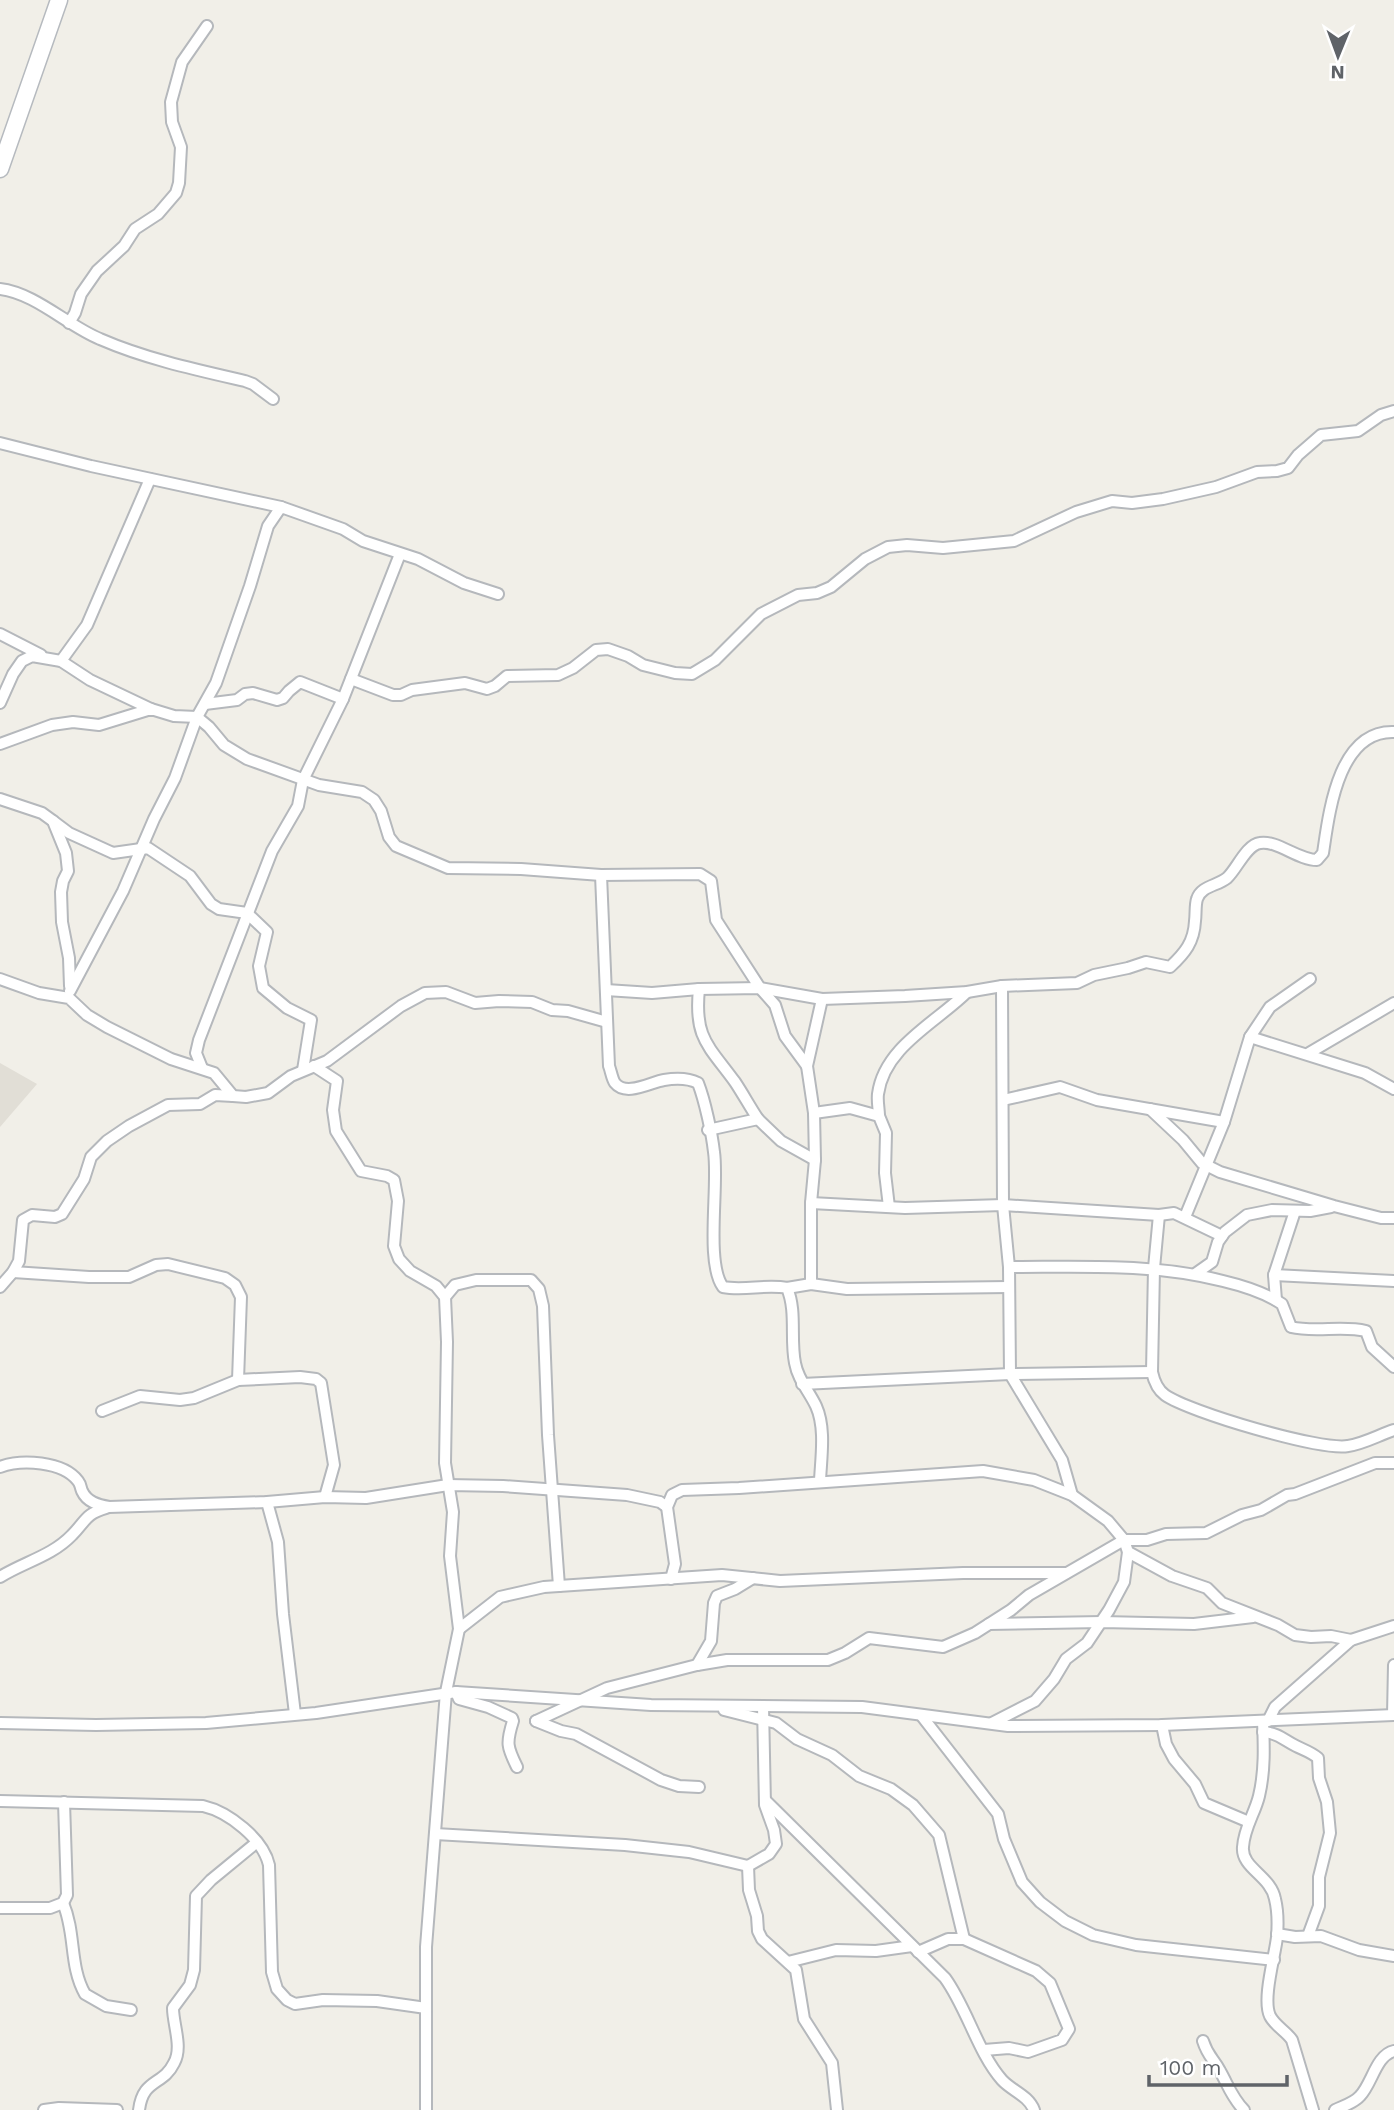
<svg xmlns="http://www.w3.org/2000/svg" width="1394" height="2110" viewBox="0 0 1394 2110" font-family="'Work Sans',sans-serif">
	<rect width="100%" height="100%" fill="#f1efe8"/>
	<path fill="#e1ded6" d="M0,1063L37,1084L0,1127Z"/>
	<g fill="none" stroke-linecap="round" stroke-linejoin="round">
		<g stroke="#b5b8bc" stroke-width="14">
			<g id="street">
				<path d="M0,289C35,293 68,326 100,339C146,359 197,370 245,381L253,384L273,399"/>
				<path d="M69,323L75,313L81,294L97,271L124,246L135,229L158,214L176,193L179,183L181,147L172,122L171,102L182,62L207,26"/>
				<path d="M0,443L91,466L281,507"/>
				<path d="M0,634L41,655"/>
				<path d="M61,661L87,625L150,479"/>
				<path d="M351,679L393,695H401L412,690L465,683L487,689L495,686L507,676L558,675L573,668L596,650L608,649L628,656L643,665L675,673L692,674L715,660L761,614L798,595L817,593L831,587L865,559L888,547L907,545L943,548L1014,541L1076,512L1112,501L1132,503L1163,499L1216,487L1257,472L1277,471L1288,468L1298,455L1321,435L1358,431L1381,415L1394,411"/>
				<path d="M0,703L13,674L22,661L32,656L61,661L90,680L151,709"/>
				<path d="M205,704L237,700L245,694L253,693L277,700L283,698L289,691L300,682L343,699"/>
				<path d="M0,744L52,725L73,722L99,725L151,709L174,716L197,717L209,727L224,745L247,759L319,785L362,792L374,800L381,811L389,837L396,846L448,868L521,869L601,875L700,874L711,881L716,920L760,988L775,1005L785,1036L807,1066"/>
				<path d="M0,799L42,813L53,821L66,853L68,871L63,881L61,892L62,922L69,958L70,986"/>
				<path d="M53,821L69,833L113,853L148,848L190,876L211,904L219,909L247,913L267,932L259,966L263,988L287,1008L311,1020L303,1070"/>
				<path d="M601,875L609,1066C611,1071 612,1079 615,1083C626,1097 651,1082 664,1080C676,1078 688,1078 698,1083C705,1101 712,1134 714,1152C719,1185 705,1263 723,1287C744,1291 766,1284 787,1288C797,1311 790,1339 795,1363C798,1380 809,1391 816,1406C826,1428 821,1458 820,1481"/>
				<path d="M0,979L39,993L69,998L87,1015L107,1027L171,1059L214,1073L233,1096L246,1097L268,1093L291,1076L327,1061L401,1006L425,993L446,992L475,1003L499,1001L532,1002L552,1010L568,1011L607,1022"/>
				<path d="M1002,986L1003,1205L1009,1267L1010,1374L1062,1460L1072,1495"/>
				<path d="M699,989C694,1038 708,1045 735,1082C743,1094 750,1107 758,1119"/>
				<path d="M606,990L652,993L699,989L760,988L822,999L905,996L967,992L1002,986L1077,983L1094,975L1128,968L1146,962L1170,967C1185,953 1194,942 1195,921C1196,914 1195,905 1197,899C1201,886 1217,886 1227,878C1237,869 1246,845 1260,843C1277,840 1298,860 1317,860L1323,853C1329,813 1338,730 1394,732"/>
				<path d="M70,991L123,891L154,819L175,778L197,717L216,683L250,586L268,526L281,507L343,529L363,541L418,559L464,583L498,594"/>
				<path d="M1250,1037L1365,1073L1394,1089"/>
				<path d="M1309,1053L1394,1003"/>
				<path d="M314,1066L337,1081L333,1110L336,1131L361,1171L387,1176L394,1180L398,1201L394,1246L399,1259L410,1271L436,1286L445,1297L447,1342L445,1463L453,1512L450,1556L459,1629L446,1692L426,1947V2110"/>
				<path d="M202,1068L196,1053L199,1040L272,851L298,806L303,780L343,699L400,554"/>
				<path d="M1003,1100L1060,1087L1097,1100L1224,1122"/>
				<path d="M1150,1109L1183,1140L1202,1163L1220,1172L1334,1206L1381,1218H1394"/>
				<path d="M814,1113L850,1108L879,1116L886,1133L885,1173L889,1207"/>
				<path d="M879,1116C879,1109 877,1101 878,1094C884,1047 937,1022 967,992"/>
				<path d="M708,1130L758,1119L781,1141L815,1160"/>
				<path d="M811,1203L905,1208L1003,1205L1159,1215L1174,1213L1222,1236"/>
				<path d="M1159,1215L1154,1268L1152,1372C1154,1381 1158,1390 1165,1395C1189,1412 1321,1451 1348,1446C1363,1444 1379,1435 1394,1430"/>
				<path d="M1185,1217L1224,1122L1250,1037L1270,1007L1310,979"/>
				<path d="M1009,1267C1081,1267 1153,1263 1223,1281C1244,1286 1264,1292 1282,1304L1291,1327C1316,1333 1341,1325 1366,1331L1372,1347L1394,1367"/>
				<path d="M13,1272L89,1277H129L156,1265L168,1264L225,1278L235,1285L241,1297L238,1380"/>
				<path d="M1195,1274L1212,1262L1218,1242L1225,1232L1247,1215L1272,1210L1310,1211L1331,1207"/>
				<path d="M1274,1275L1394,1281"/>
				<path d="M811,1284V1203L815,1160L814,1113L807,1066L822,999"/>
				<path d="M0,1287L13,1272L19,1261L23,1220L32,1215L55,1217L62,1214L84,1179L91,1157L107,1141L129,1126L168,1105L200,1104L215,1095L233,1096"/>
				<path d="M787,1288L811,1284L847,1289L1009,1287"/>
				<path d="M445,1297L455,1285L476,1280H531L539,1289L543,1306L548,1435L559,1586"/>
				<path d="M1276,1300L1274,1275L1295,1211"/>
				<path d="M802,1384L1010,1374L1152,1372"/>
				<path d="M102,1411L140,1396L180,1400L194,1398L238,1380L300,1377L316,1379L321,1383L334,1465L325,1497"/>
				<path d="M0,1467C21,1459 63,1461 78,1481C81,1485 80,1486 82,1491C87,1502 98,1505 109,1507L267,1502L325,1497L366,1498L448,1485L503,1486L627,1495L660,1502L667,1507"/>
				<path d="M267,1502L278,1542L283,1614L295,1714"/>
				<path d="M0,1577C24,1562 52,1556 72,1535C86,1521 85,1514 106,1508"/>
				<path d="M671,1579L675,1564L667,1507L672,1495L682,1490L739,1488L983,1471L1034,1480L1072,1495L1108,1521L1124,1540L1128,1552L1172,1576L1207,1588L1222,1603L1278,1625L1295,1635L1311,1637L1331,1636L1351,1640"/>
				<path d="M989,1624L1102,1622L1194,1624L1253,1617"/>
				<path d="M459,1629L500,1597L544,1587L722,1575L780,1581L963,1573H1066"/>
				<path d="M697,1665L711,1641L714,1603L717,1596L735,1589L753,1578"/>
				<path d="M456,1692L459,1699L488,1707L512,1718L513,1721C506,1743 507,1747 517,1767"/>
				<path d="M724,1710L776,1723L797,1739L832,1755L859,1776L891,1789L913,1805L939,1835L964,1939"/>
				<path d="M921,1715L998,1814L1004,1839L1022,1882L1040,1902L1065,1921L1093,1935L1136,1945L1274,1960"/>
				<path d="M1393,1715L1394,1665"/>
				<path d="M536,1721L607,1688L697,1665L727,1660H828L845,1653L869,1638L943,1647L975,1633L1011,1610L1029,1595L1124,1540H1147L1166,1534L1206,1533L1242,1515L1261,1510L1287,1495L1295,1494L1375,1463H1394"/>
				<path d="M536,1721L561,1731L576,1734L661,1780L679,1786L699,1787"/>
				<path d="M1263,1721C1264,1746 1265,1771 1259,1796C1255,1813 1244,1828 1243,1847C1241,1868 1271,1876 1275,1899C1278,1911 1278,1924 1277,1937C1275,1956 1262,1999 1270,2016C1275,2026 1286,2031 1292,2040L1313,2110"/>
				<path d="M1268,1721L1275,1707L1351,1640L1394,1626"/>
				<path d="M0,1723L96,1725L206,1723L316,1713L456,1692L651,1705L862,1707L1008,1726L1162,1725L1394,1715"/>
				<path d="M992,1723L1035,1701L1054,1679L1066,1659L1087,1643L1109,1610L1124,1582L1128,1552"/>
				<path d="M1162,1725L1166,1744L1174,1759L1195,1784L1204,1803L1249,1822"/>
				<path d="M1263,1732C1278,1733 1284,1740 1296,1746C1304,1750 1311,1752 1318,1758L1319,1778L1327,1802L1330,1833L1319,1877V1906L1308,1936"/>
				<path d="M0,1801L203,1806C229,1812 263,1839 269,1865L272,1972L277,1989L287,2000L295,2004L323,2000L377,2001L426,2008"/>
				<path d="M766,1801L945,1978C967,2008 978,2053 1002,2080C1012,2091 1028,2095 1034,2110"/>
				<path d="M435,1834L625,1845L689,1852L748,1866L769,1854L776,1844L774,1830L765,1805L763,1706"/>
				<path d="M748,1866L749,1890L757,1916L758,1931L762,1939L796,1970L804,2019L832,2063L837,2110"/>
				<path d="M63,1903C76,1933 69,1966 85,1994L106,2006L131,2010"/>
				<path d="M0,1908H50L63,1903L67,1895L64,1802"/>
				<path d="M1277,1934L1295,1937L1321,1936L1359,1950L1394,1956"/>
				<path d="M918,1952L948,1939H964L1036,1971L1050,1983L1069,2029L1062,2040L1028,2052L1009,2048L984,2050"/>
				<path d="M788,1962L836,1950L876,1951L912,1946"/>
				<path d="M1203,2041C1208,2057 1214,2059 1220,2071C1228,2085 1232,2098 1244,2110"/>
				<path d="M44,2110L59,2108L117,2110"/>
				<path d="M139,2110C143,2078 163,2086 174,2063C183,2047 173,2025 173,2008L190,1985L194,1970L196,1896L211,1880L256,1843"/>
				<path d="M1335,2110C1343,2106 1354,2103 1360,2096C1372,2084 1376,2055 1394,2051"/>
			</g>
		</g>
		<g stroke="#b6babf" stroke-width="19">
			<path id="secondary" d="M0,169L59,0"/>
		</g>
		<use href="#street" stroke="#fff" stroke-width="10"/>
		<use href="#secondary" stroke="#fff" stroke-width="16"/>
	</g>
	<g transform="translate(1338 56) rotate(181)" stroke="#ffffff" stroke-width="5" paint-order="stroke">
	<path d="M0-5L12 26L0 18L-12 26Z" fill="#5f6368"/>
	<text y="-10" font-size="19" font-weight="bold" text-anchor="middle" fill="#5f6368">N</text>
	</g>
	<path d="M1149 2075v10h138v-10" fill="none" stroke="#5f6368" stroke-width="3.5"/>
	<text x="1160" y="2075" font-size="21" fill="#5f6368" stroke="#ffffff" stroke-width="5" paint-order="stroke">100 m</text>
</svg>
